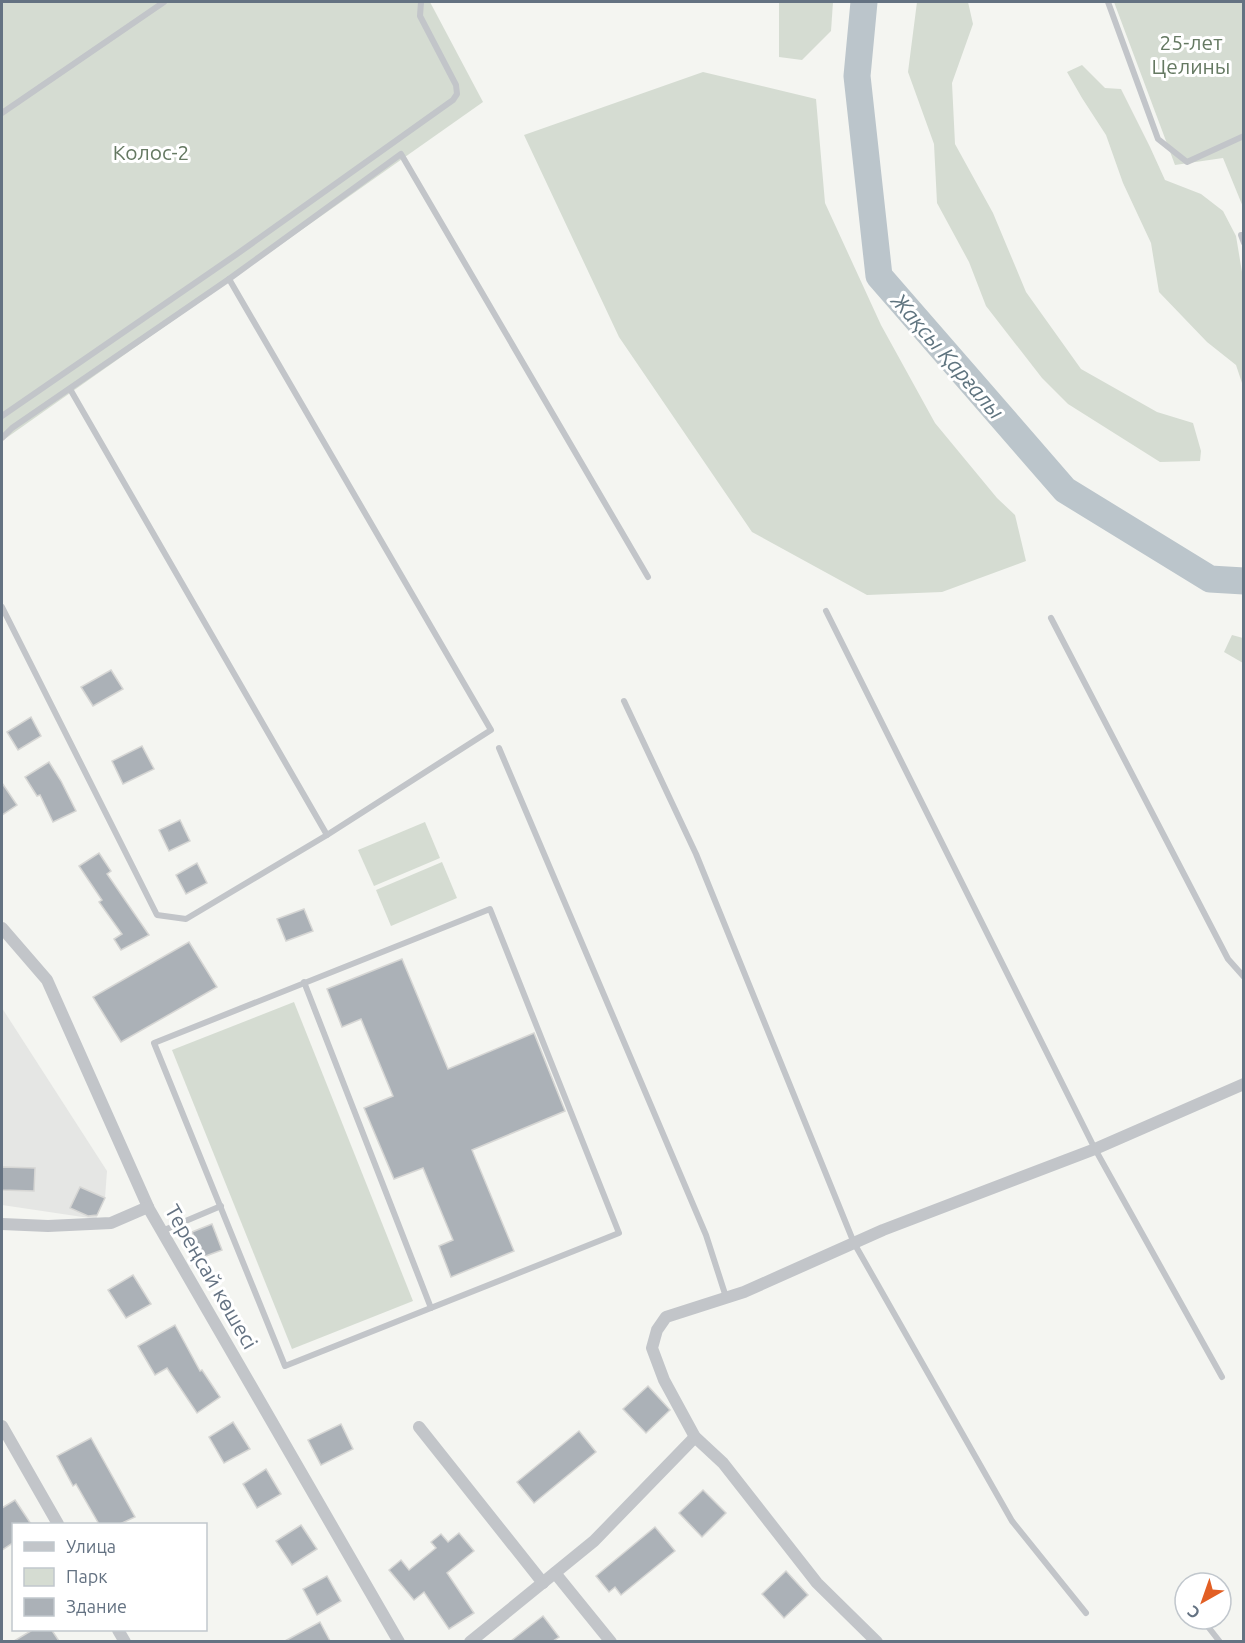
<svg xmlns="http://www.w3.org/2000/svg" width="1245" height="1643" viewBox="0 0 1245 1643" font-family="Ubuntu,sans-serif">
	<rect width="100%" height="100%" fill="#f4f5f1"/>
	<path fill="#e5e6e4" d="M2,1008L107,1171L105,1198L96,1219L2,1205Z"/>
	<g fill="#d5dcd2">
		<path d="M2,2H430L483,102L2,441Z"/>
		<path d="M779,2H833L831,31L802,60L779,57Z"/>
		<path d="M917,2H968L973,24L952,83L955,144L993,213L1026,292L1081,369L1157,412L1193,423L1201,451L1200,461L1160,462L1068,404L1042,378L986,306L969,262L937,203L934,144L908,72Z"/>
		<path d="M1114,2H1243V207L1223,158L1175,165Z"/>
		<path d="M1082,65L1105,88L1121,89L1150,147L1165,180L1201,194L1223,211L1236,236L1243,278V386L1236,365L1207,342L1159,292L1151,243L1123,183L1106,135L1082,98L1067,72Z"/>
		<path d="M703,72L816,99L825,203L881,325L935,423L997,498L1015,515L1026,561L942,592L867,595L752,532L619,337L524,135Z"/>
		<path d="M1232,635L1243,638V663L1224,652Z"/>
		<path d="M425,822L440,858L374,886L358,850Z"/>
		<path d="M442,862L457,898L391,926L376,890Z"/>
		<path d="M294,1002L413,1301L292,1349L172,1050Z"/>
	</g>
	<g fill="none" stroke-linecap="round" stroke-linejoin="round">
		<path stroke="#bbc5cb" stroke-width="27" d="M864,2L857,76L879,276L1065,490L1210,579L1244,581"/>
	</g>
	<g fill="#abb1b7" stroke="#d6d6d4" stroke-width="1.5">
		<path d="M111,670L123,689L93,706L81,687Z"/>
		<path d="M31,717L41,736L18,750L7,732Z"/>
		<path d="M142,746L154,769L123,784L112,761Z"/>
		<path d="M49,762L61,781L76,811L53,822L40,795L37,796L25,777Z"/>
		<path d="M2,783L17,805L2,815Z"/>
		<path d="M180,820L190,841L169,851L159,830Z"/>
		<path d="M99,853L111,871L107,874L149,935L121,950L114,939L122,934L99,902L102,900L79,866Z"/>
		<path d="M197,863L207,883L186,894L176,875Z"/>
		<path d="M304,909L313,931L286,941L277,919Z"/>
		<path d="M189,942L217,987L121,1042L93,997Z"/>
		<path d="M402,959L448,1069L534,1033L565,1111L472,1150L514,1251L451,1277L439,1246L453,1240L423,1168L394,1179L364,1108L393,1096L361,1019L342,1027L327,989Z"/>
		<path d="M2,1167L35,1168L34,1191L2,1190Z"/>
		<path d="M80,1187L105,1198L97,1215L88,1216L70,1208Z"/>
		<path d="M212,1224L222,1250L203,1257L192,1232Z"/>
		<path d="M133,1275L151,1304L126,1318L108,1290Z"/>
		<path d="M175,1325L200,1371L202,1370L220,1397L197,1413L167,1368L155,1375L138,1346Z"/>
		<path d="M648,1386L670,1410L646,1433L623,1409Z"/>
		<path d="M233,1422L250,1449L224,1463L209,1437Z"/>
		<path d="M341,1424L353,1449L321,1465L308,1440Z"/>
		<path d="M579,1431L596,1452L534,1503L517,1482Z"/>
		<path d="M91,1438L135,1517L120,1524H99L76,1484L73,1486L57,1456Z"/>
		<path d="M266,1469L281,1494L257,1508L243,1484Z"/>
		<path d="M703,1490L726,1513L702,1537L679,1513Z"/>
		<path d="M15,1500L31,1524H14V1542L2,1550V1508Z"/>
		<path d="M301,1525L317,1549L292,1565L276,1541Z"/>
		<path d="M655,1527L675,1551L621,1595L615,1587L609,1592L596,1576Z"/>
		<path d="M459,1533L474,1551L447,1573L474,1613L449,1629L424,1592L414,1600L389,1570L401,1560L409,1570L436,1548L431,1542L441,1534L448,1542Z"/>
		<path d="M786,1571L808,1595L784,1618L762,1594Z"/>
		<path d="M327,1576L341,1601L317,1615L303,1589Z"/>
		<path d="M543,1616L559,1637L553,1641H511Z"/>
		<path d="M320,1622L330,1641H285Z"/>
		<path d="M34,1629H51L59,1641H14Z"/>
	</g>
	<g fill="none" stroke-linecap="round" stroke-linejoin="round">
		<g stroke="#c2c5c9" stroke-width="6">
			<path d="M1108,2L1158,139L1187,162L1244,136"/>
			<path d="M2,113L164,2"/>
			<path d="M1244,235H1241L1244,243"/>
			<path d="M70,389L327,835"/>
			<path d="M2,416L237,254L453,100L457,94L456,85L420,16L421,2"/>
			<path d="M2,438L12,428L229,279"/>
			<path d="M2,607L157,915L186,919L327,835L491,730L229,279L401,154L648,577"/>
			<path d="M826,611L1095,1149L1222,1377"/>
			<path d="M1051,618L1228,959L1244,977"/>
			<path d="M624,701L696,854L854,1243L1012,1521L1086,1613"/>
			<path d="M499,748L706,1235L726,1297"/>
			<path d="M490,909L619,1233L285,1366L154,1043Z"/>
			<path d="M304,982L431,1308"/>
			<path d="M162,1231L221,1206"/>
			<path d="M1202,1619L1220,1642"/>
		</g>
		<g stroke="#c2c5c9" stroke-width="12">
			<path d="M2,928L47,980L149,1209L399,1642"/>
			<path d="M2,1224L48,1226L111,1223L148,1207"/>
			<path d="M2,1426L58,1524"/>
			<path d="M419,1427L543,1583"/>
			<path d="M555,1573L611,1642"/>
			<path d="M118,1630L125,1642"/>
			<path d="M470,1642L594,1541L695,1437"/>
			<path d="M877,1642L817,1583L723,1463L695,1437L664,1380L652,1348L657,1330L666,1317L744,1292L883,1230L1095,1149L1244,1084"/>
		</g>
	</g>
	<g text-anchor="middle" stroke-width="6" stroke-linejoin="round" paint-order="stroke">
		<g font-size="21" fill="#657962" stroke="#fff">
			<text x="1191" y="50">25-лет<tspan x="1191" dy="24">Целины</tspan></text>
			<text x="151" y="160">Колос-2</text>
		</g>
		<g font-size="21" fill="#647282" stroke="#fff">
			<text transform="translate(211 1277) rotate(60)" y="7">Тереңсай көшесі</text>
		</g>
		<g font-size="22" font-style="italic" fill="#5f747f" stroke="#fff">
			<text transform="translate(948 356) rotate(49)" y="8">Жақсы Қарғалы</text>
		</g>
	</g>
	<rect width="1245" height="1643" fill="none" stroke="#647282" stroke-width="6"/>
	<rect x="12" y="1523" width="195" height="108" fill="#ffffff" stroke="#c1c7cd" stroke-width="1.5"/>
	<rect x="24" y="1542" width="30" height="9" fill="#c2c5c9" stroke="#c1c7cd" stroke-width="1.5"/>
	<text x="66" y="1553" font-size="18" fill="#647282">Улица</text>
	<rect x="24" y="1568" width="30" height="18" fill="#d5dcd2" stroke="#c1c7cd" stroke-width="1.5"/>
	<text x="66" y="1583" font-size="18" fill="#647282">Парк</text>
	<rect x="24" y="1598" width="30" height="18" fill="#abb1b7" stroke="#c1c7cd" stroke-width="1.5"/>
	<text x="66" y="1613" font-size="18" fill="#647282">Здание</text>
	<g transform="translate(1203 1601) rotate(220)"><circle r="28" fill="#ffffff" stroke="#c1c7cd" stroke-width="1.5"/>
	<path d="M0-4.5L10 22L0 15L-10 22Z" fill="#e25f24"/>
	<text y="-9" font-size="16" font-weight="bold" text-anchor="middle" fill="#647282">С</text>
	</g>
</svg>
